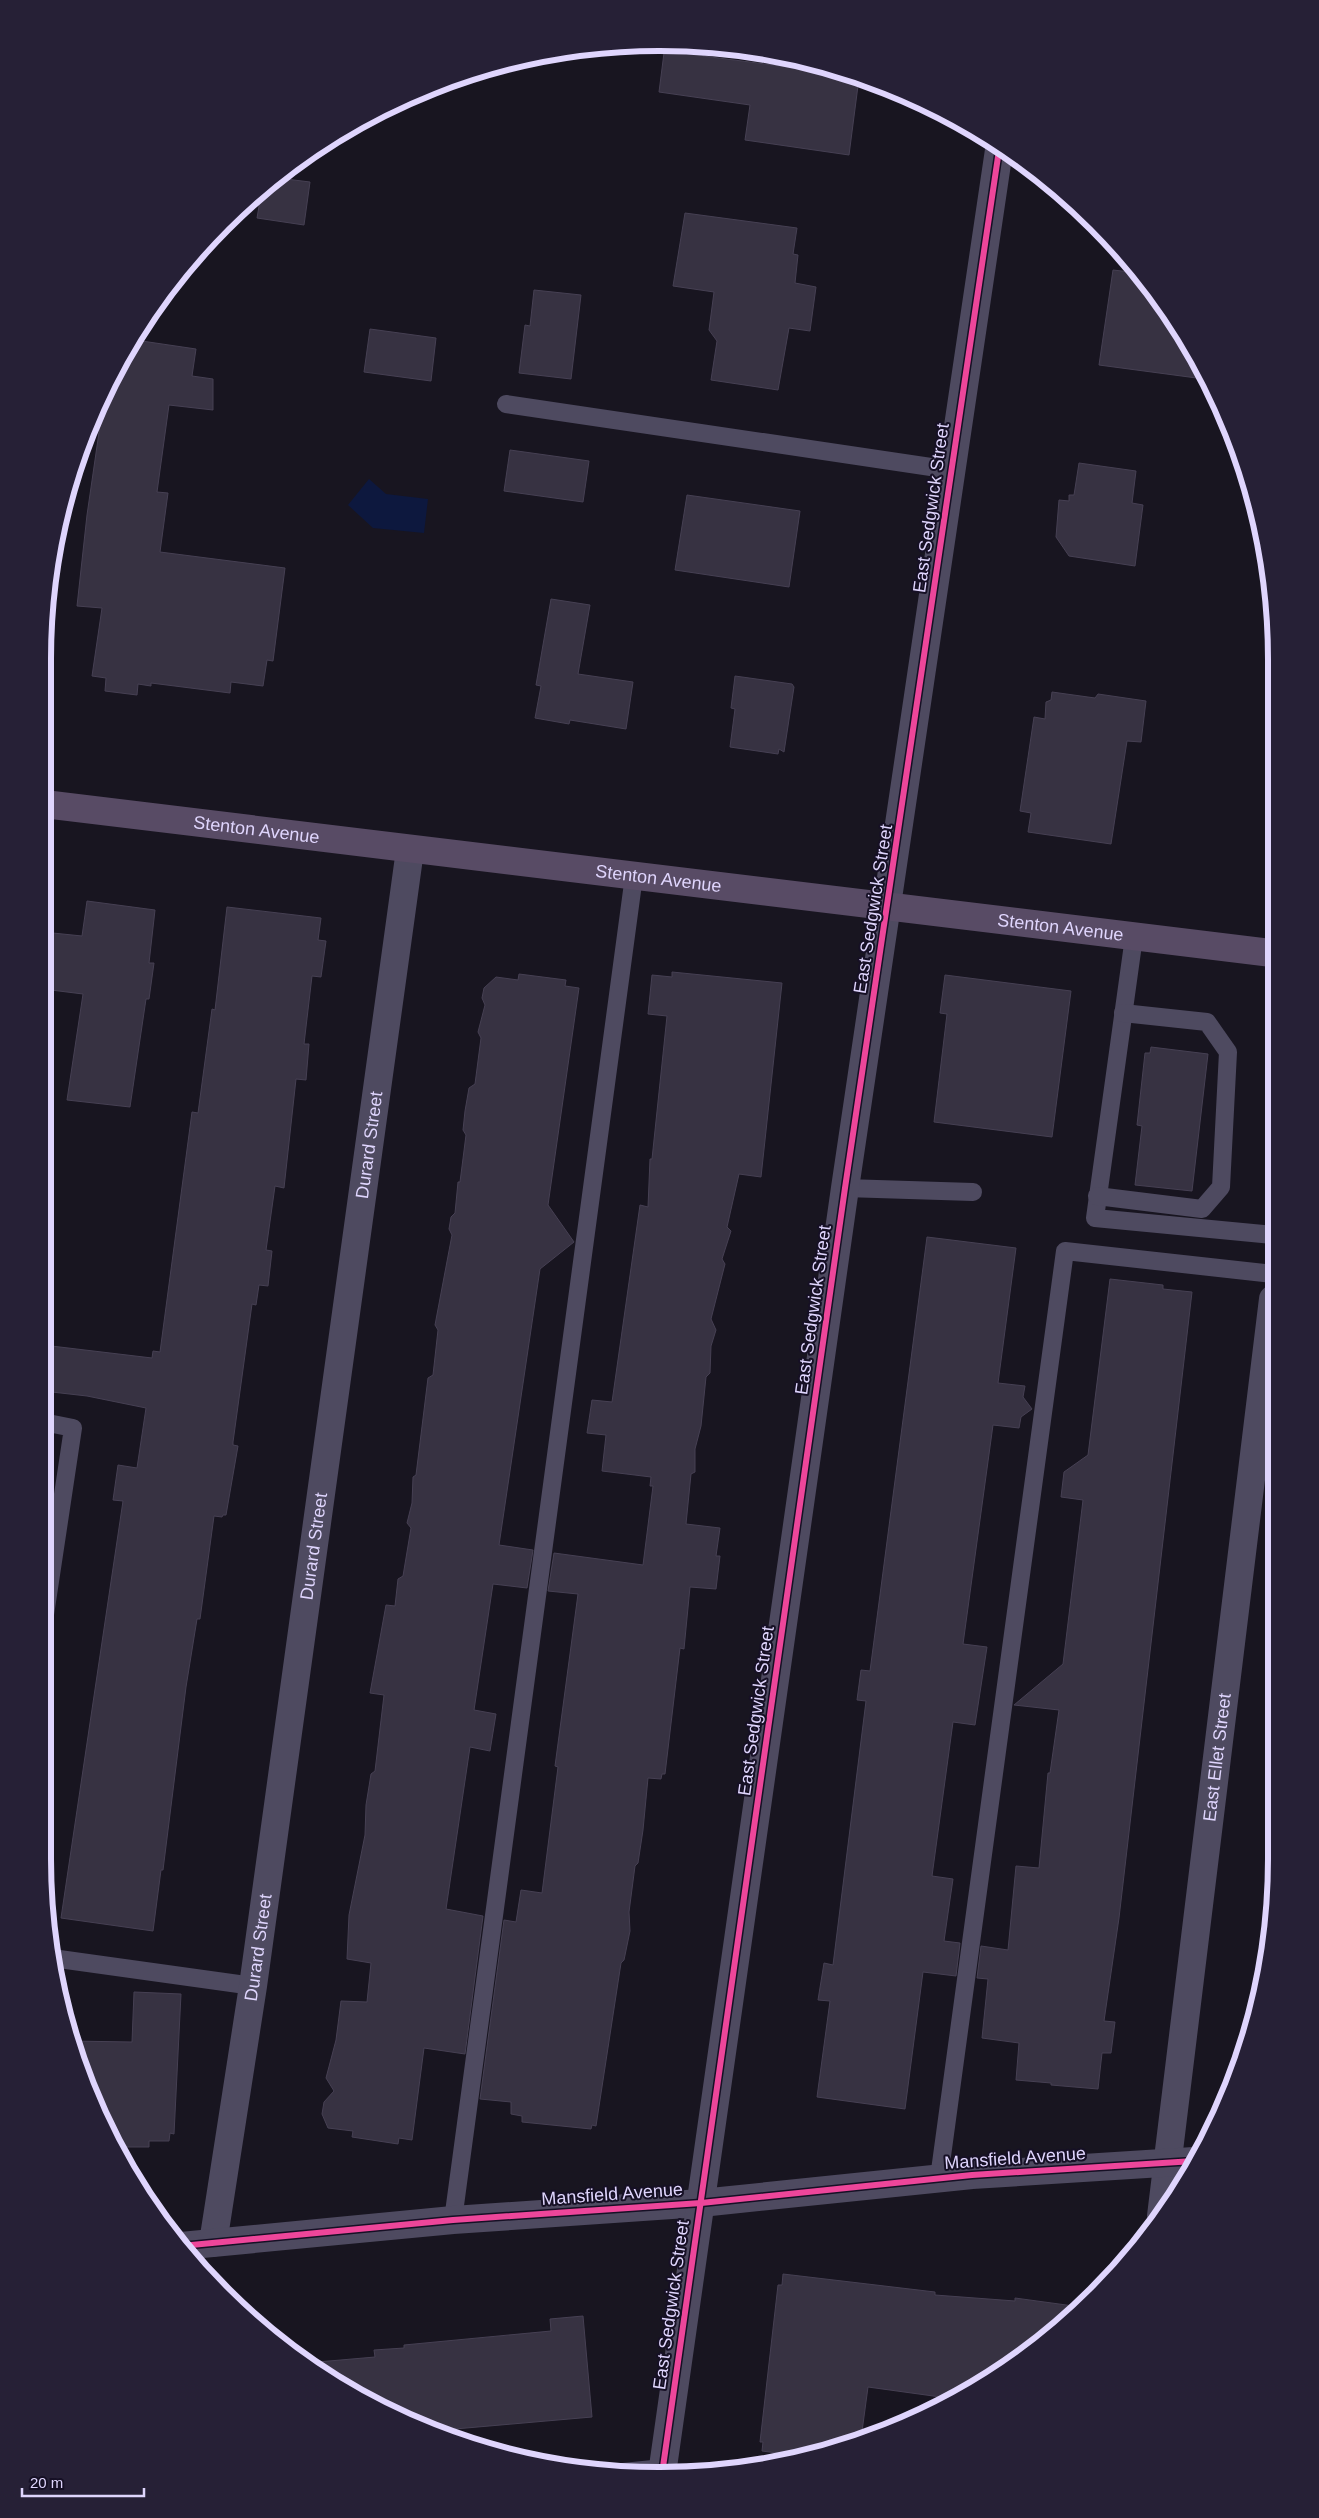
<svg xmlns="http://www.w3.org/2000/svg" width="1319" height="2518" viewBox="0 0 1319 2518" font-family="Helvetica,sans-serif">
	<rect width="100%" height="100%" fill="#181520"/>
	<path fill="#0d183e" d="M369,479L386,494L428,499L424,533L373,528L348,505Z"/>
	<g fill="#373242" stroke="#464053">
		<path d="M665,45H704L703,56L850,75L859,78L849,155L745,140L750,105L659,92Z"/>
		<path d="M278,178L310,182L304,225L257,218L262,189Z"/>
		<path d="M685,213L797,228L793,254L798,255L795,283L816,287L810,331L789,328L778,390L711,380L717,341L709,330L714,292L673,286Z"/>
		<path d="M1113,270L1139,273L1149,284L1204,379L1099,365Z"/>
		<path d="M534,290L581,295L571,379L519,373L525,325L530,326Z"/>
		<path d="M370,329L436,338L431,381L364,372Z"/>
		<path d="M135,340L196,349L192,376L213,379V410L169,405L157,492L168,493L160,552L285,568L273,661L267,660L263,686L231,682L230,693L151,683V686L138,684L137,695L105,691L106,678L92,676L102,608L77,606L87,515L105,391Z"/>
		<path d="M510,450L589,461L583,502L504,491Z"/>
		<path d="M1079,463L1136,471L1132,503L1143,505L1135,566L1069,556L1056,537L1059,500L1069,501V495H1074Z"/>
		<path d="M687,495L800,511L789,587L675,570Z"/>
		<path d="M551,599L590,605L578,674L633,682L626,729L570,720L569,724L535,718L541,686L536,685Z"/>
		<path d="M735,676L792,684L794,687L784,752L779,749L778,754L730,747L735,709L731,708Z"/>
		<path d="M1052,692L1095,698L1098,694L1146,701L1141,742L1127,741L1111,844L1028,832L1031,813L1020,811L1034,717L1045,719L1046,702L1051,700Z"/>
		<path d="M87,901L155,910L149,963H154L149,999H146L130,1107L67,1100L83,994L43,989V932L82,936Z"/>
		<path d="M227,907L321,918L318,940L326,941L321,977L312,976L304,1044H309L306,1080L296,1079L284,1188L275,1186L266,1250L272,1251L268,1286L259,1285L256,1305L252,1304L233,1442V1445L238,1446L226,1515H223L222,1517L214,1516L200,1619H197L186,1687L163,1870H161L153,1931L61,1918L123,1501L113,1500L118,1465L137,1468L146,1408L87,1396L43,1391V1345L152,1358L153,1351L160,1352L192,1112L198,1113L212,1009L215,1010Z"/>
		<path d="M672,972L782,983L761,1177L739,1174L727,1227L731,1231L722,1259L725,1264L711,1319L716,1330L711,1346L710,1373L706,1377L701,1426L695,1449V1472L691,1474L686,1524L720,1528L716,1556H720L716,1589L690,1587L684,1649L680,1648L665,1774H662L661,1779L648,1778L643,1830L638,1863L635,1866L629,1912L630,1931L624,1960L621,1963L596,2126L592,2125L591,2129L522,2122V2116L511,2114V2102L480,2099L504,1920L516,1922L521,1890L542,1893L558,1767L555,1766L578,1594L548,1591L554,1553L643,1565L653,1486H650L651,1477L602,1471L606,1435L587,1433L592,1400L612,1402L640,1205L648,1207L650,1159H652L667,1016L648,1014L652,975L672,977Z"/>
		<path d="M519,974L566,980L565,986L579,988L548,1205L574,1242L540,1269L499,1545L533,1550L527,1588L493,1584L474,1710L496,1714L490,1751L470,1747L446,1909L483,1916L465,2054L424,2048L412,2140L399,2138L398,2144L352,2137L353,2131L328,2128L322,2114L324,2102L334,2091L326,2078L336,2040L341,2001L367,2002L371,1963L347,1959L349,1915L365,1835L366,1805L371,1774L375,1771L384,1695L370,1693L386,1605L395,1606L398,1579L403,1576L411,1528L407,1523L412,1503L413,1477L416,1475L428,1378L433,1375L438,1330L435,1325L452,1235L449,1229L451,1217L455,1213L458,1182H460L466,1135L463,1130L465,1111L469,1088L475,1084L481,1038L478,1032L485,1005L482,998L484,988L496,977L518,980Z"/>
		<path d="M945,975L1071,991L1052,1137L934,1122L947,1014L940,1013Z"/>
		<path d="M1151,1047L1208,1054L1192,1191L1135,1185L1142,1126L1137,1125L1145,1053H1150Z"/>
		<path d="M927,1237L1016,1248L998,1383L1025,1386L1023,1397L1032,1409L1021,1417L1019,1428L993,1425L963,1644L987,1647L975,1725L953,1722L932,1876L953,1879L944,1941L960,1943L956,1976L923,1972L905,2109L817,2097L830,2001L818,2000L824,1963L833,1965L866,1701L857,1700L861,1670L870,1671Z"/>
		<path d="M1110,1279L1163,1285V1289L1192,1292L1119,1918L1104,2021L1115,2022L1111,2053H1102L1098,2089L1051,2085V2083L1016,2080L1019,2043L982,2038L988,1979L977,1978L981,1946L1008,1950L1016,1866L1039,1868L1048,1773H1050L1059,1710L1014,1705L1063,1664L1083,1500L1061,1497L1064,1472L1088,1455Z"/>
		<path d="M134,1992L181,1994L174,2134L170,2133L169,2141H149V2147H116L75,2057L71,2041L132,2042Z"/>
		<path d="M783,2274L935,2292V2295L1015,2301V2298L1081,2307L1003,2371L955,2399L868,2387L861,2439L819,2454L806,2457L762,2451L763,2442H760L778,2285H782Z"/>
		<path d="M583,2316L592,2417L432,2431L317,2372L306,2363L375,2357L374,2350L404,2348V2345L551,2331L550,2319Z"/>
	</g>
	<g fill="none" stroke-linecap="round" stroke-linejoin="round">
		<g stroke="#4e4a60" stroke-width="18">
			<path d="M506,404L951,470"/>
			<path d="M1134,937L1095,1218L1273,1235"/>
			<path d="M845,1188L973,1192"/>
			<path d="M1097,1196L1202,1209L1221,1187L1228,1052L1207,1022L1123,1013"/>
			<path d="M43,1628L73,1428L43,1422"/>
			<path d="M52,1958L253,1986"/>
			<path d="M939,2178L1065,1251L1273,1274"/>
			<path d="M453,2220L634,876"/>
			<path d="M613,2473L663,2468"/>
		</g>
		<g stroke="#4e4a60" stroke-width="28">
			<path id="s1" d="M1161,2216L1273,1299"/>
			<path id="s2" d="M213,2243L253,1986L410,850"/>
			<path d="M181,2246L453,2220L701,2203L972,2175L1194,2161"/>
			<path d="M662,2474L845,1188L999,150"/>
		</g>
		<path stroke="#584b65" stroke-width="28" id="s3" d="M44,804L1272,953"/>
		<g stroke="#161025" stroke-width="9">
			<g id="cycleway">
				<path d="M181,2246L453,2220L701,2203L972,2175L1194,2161"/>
				<path d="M662,2474L845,1188L999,150"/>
			</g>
		</g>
		<use href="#cycleway" stroke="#ed469a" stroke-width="6"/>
	</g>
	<g text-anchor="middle" stroke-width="4" stroke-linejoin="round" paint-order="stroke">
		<g font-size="18" fill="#dfd5fd" stroke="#161025">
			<text transform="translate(931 508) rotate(-82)" y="6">East Sedgwick Street</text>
			<text dy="6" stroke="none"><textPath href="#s3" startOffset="214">Stenton Avenue</textPath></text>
			<text dy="6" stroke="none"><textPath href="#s3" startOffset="619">Stenton Avenue</textPath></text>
			<text transform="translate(873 909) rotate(-81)" y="6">East Sedgwick Street</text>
			<text dy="6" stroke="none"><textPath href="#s3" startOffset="1024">Stenton Avenue</textPath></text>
			<text dy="6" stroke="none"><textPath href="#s2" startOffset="1109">Durard Street</textPath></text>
			<text transform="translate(813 1310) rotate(-82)" y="6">East Sedgwick Street</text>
			<text dy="6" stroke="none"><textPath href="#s2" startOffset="704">Durard Street</textPath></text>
			<text transform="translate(756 1711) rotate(-82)" y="6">East Sedgwick Street</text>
			<text dy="6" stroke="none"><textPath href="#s1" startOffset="462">East Ellet Street</textPath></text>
			<text dy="6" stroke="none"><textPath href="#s2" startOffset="299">Durard Street</textPath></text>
			<text transform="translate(1015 2158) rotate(-4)" y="6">Mansfield Avenue</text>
			<text transform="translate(612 2194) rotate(-4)" y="6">Mansfield Avenue</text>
			<text transform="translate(671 2305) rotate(-82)" y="6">East Sedgwick Street</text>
		</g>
	</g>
	<path d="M0 0H1319V2518H0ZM659 51H660A608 608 0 0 1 1268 659V1859A608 608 0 0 1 660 2467H659A608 608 0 0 1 51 1859V659A608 608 0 0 1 659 51Z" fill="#262036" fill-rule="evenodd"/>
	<path fill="none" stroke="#dfd5fd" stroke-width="6" d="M659 51H660A608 608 0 0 1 1268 659V1859A608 608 0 0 1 660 2467H659A608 608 0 0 1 51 1859V659A608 608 0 0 1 659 51Z"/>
	<path d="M22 2488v8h122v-8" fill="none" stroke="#dfd5fd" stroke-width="2.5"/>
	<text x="30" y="2488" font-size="15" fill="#dfd5fd" stroke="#161025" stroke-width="4" paint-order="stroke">20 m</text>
</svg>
